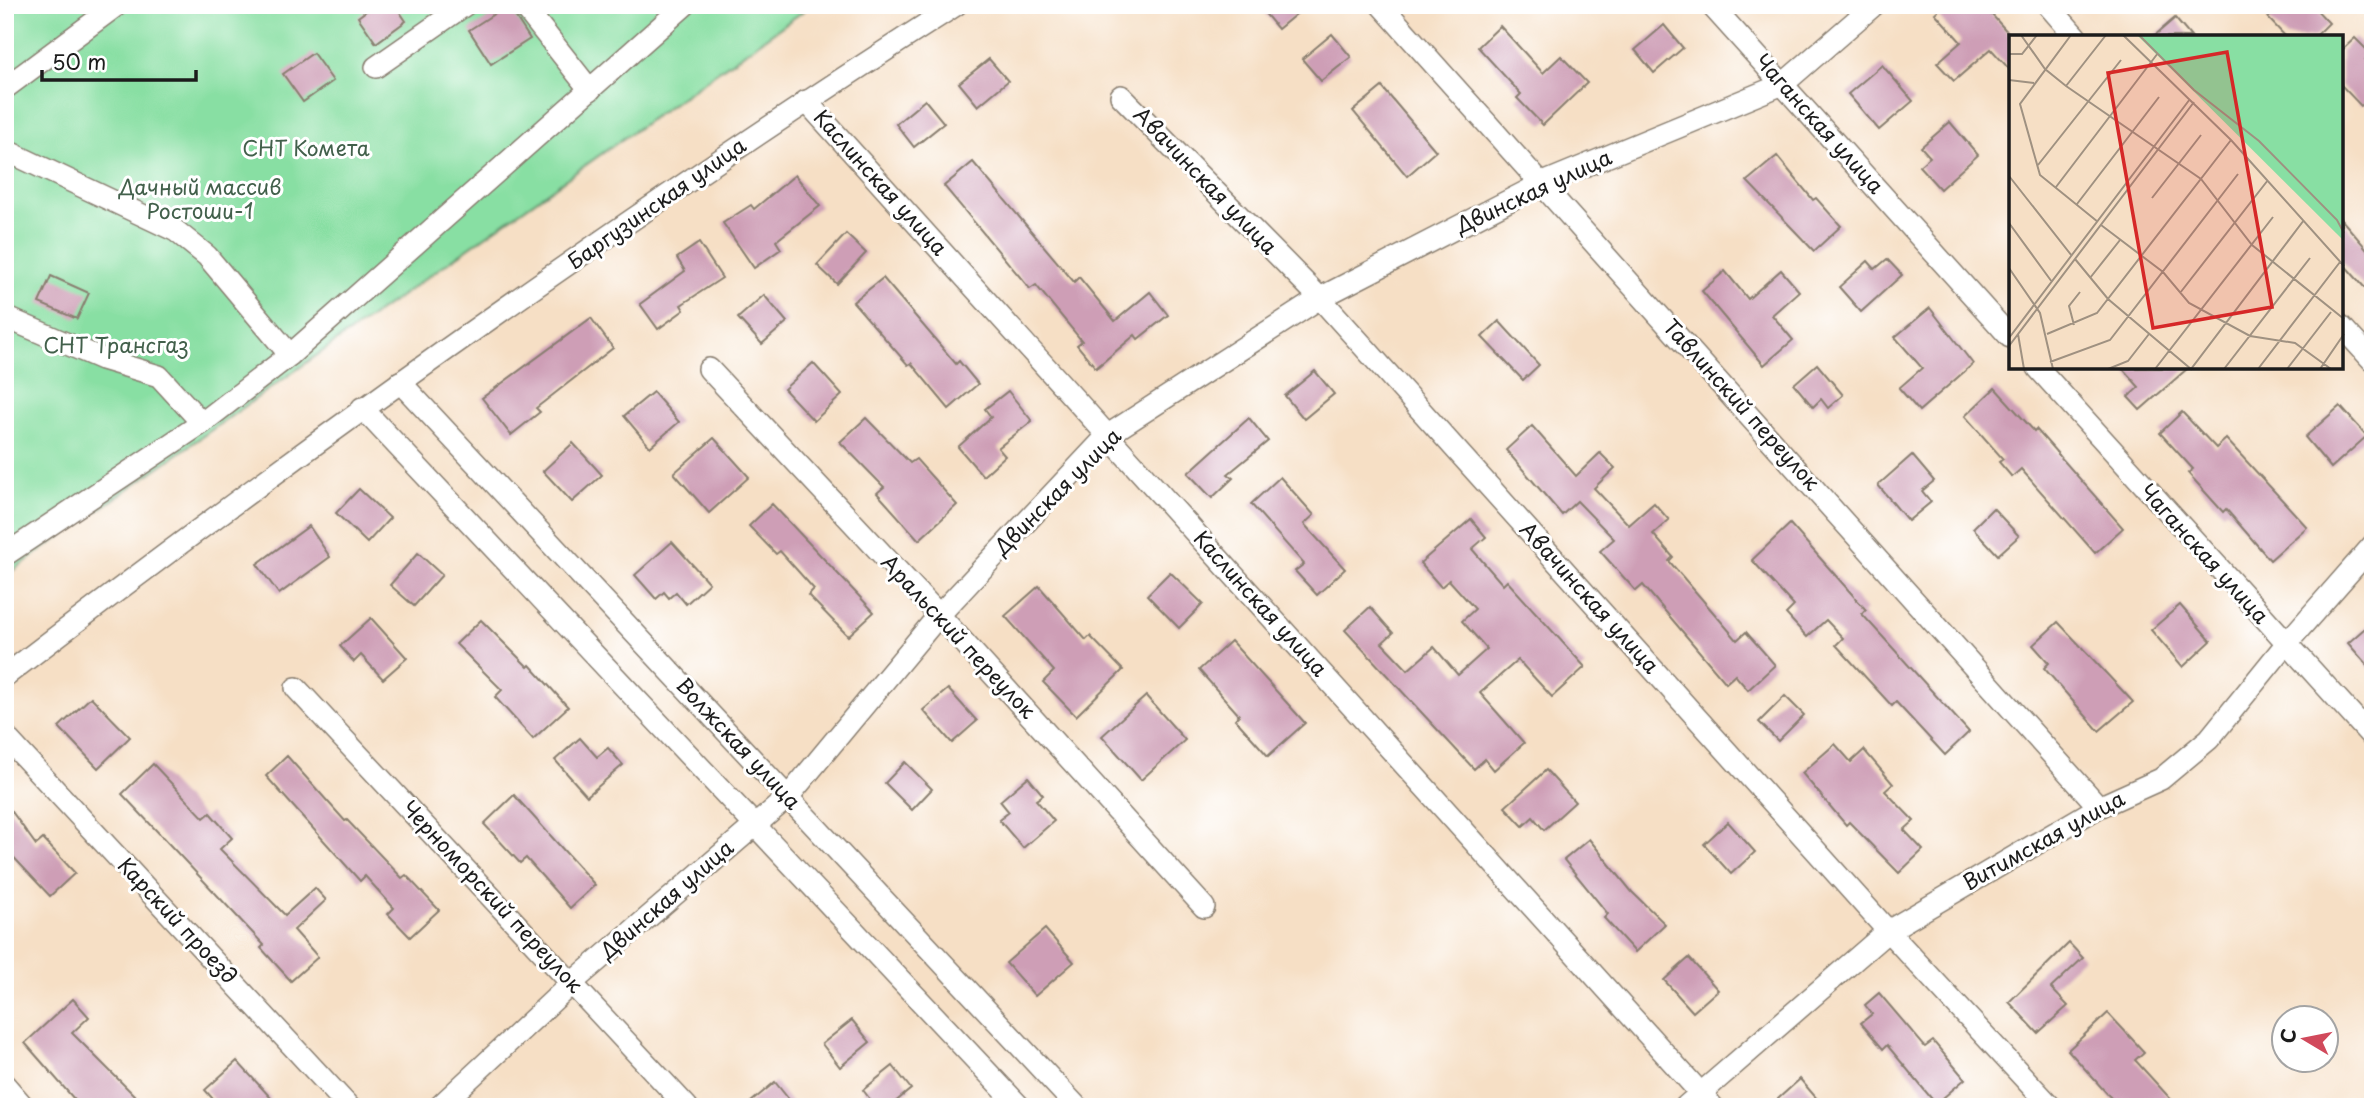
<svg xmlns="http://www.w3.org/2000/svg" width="2378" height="1112" viewBox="0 0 2378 1112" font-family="'Playpen Sans',sans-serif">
	<rect width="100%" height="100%" fill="#fff"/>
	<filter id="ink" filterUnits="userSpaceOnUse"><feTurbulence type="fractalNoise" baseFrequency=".0143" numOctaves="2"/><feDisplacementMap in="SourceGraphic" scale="14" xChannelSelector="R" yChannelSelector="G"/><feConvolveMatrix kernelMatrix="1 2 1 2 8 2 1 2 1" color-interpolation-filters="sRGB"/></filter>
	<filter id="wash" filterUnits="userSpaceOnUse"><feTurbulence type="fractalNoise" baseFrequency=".00686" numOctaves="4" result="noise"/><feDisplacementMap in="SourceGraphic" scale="28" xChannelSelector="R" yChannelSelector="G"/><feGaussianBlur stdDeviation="1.57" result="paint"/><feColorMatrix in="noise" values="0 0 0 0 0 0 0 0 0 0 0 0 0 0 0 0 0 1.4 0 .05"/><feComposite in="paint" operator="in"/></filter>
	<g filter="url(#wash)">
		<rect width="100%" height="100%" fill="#f6dfc5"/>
		<path fill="#88dfa3" stroke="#527e60" stroke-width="2" d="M5,5H812L5,576Z"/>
		<g id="blocks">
			<g fill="#ce9eb6">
				<path d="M374,5H395L406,21L376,43L358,17Z"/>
				<path d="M508,5L530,39L491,64L469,30Z"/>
				<path d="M1258,5H1307L1278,29Z"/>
				<path d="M1944,5H1983L2011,36V71L1991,49L1954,81L1937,63L1961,42L1935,13Z"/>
				<path d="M2282,5H2312L2329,23L2315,37H2286L2268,18Z"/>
				<path d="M2175,18L2191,37H2153Z"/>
				<path d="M1664,25L1683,48L1654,73L1635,50Z"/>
				<path d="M1500,26L1543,73L1561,56L1587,83L1543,125L1517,98L1521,94L1478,47Z"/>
				<path d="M1332,34L1351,57L1321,81L1302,59Z"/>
				<path d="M2355,38L2371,54L2365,60L2373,68V96L2361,106L2341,85V51Z"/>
				<path d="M313,53L333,81L303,102L283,74Z"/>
				<path d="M989,59L1008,81L978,106L959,83Z"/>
				<path d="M1882,65L1913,101L1879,130L1848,94Z"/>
				<path d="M1382,87L1436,151L1407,176L1353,111Z"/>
				<path d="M925,100L944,123L914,147L896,124Z"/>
				<path d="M1950,122L1978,155L1940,189L1919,166L1930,157L1921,147Z"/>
				<path d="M1777,156L1813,200L1816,198L1841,226L1814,251L1747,181Z"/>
				<path d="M973,162L1074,282L1079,277L1115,321L1150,292L1168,315L1138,339L1135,335L1096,368L1077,345L1082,341L1036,285L1030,289L944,186Z"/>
				<path d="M795,175L820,206L776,241L781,249L754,268L723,223L751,205L754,209Z"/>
				<path d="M2341,219L2373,256V297L2341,261Z"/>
				<path d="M846,234L866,253L837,284L817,265Z"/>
				<path d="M699,243L722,278L681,305L684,310L658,329L640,304L685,271L677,258Z"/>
				<path d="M1887,259L1902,275L1861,312L1839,287L1868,261L1875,269Z"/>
				<path d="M1781,270L1799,291L1772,315L1793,340L1764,365L1702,291L1725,271L1748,299Z"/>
				<path d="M51,276L89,293L77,319L39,303Z"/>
				<path d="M883,278L956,364L959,361L978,384L949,409L911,363L908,365L853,302Z"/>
				<path d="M764,295L787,322L762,344L738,318Z"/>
				<path d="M1930,308L1973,364L1919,411L1899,388L1922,368L1895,337Z"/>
				<path d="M591,318L613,348L536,408L540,412L511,435L482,398Z"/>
				<path d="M1499,321L1539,365L1523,380L1482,337Z"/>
				<path d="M813,363L842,395L814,421L784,389Z"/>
				<path d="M1817,364L1843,395L1828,408L1821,399L1813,407L1794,384Z"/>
				<path d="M2122,368H2188L2140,410L2128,397L2139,387Z"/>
				<path d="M1315,371L1334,394L1304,419L1285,396Z"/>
				<path d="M1995,388L2034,431L2036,429L2123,528L2095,553L2021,469L2012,477L1999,462L2003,459L1965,416Z"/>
				<path d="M1008,391L1032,421L998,448L1005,456L983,476L958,447L991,417L985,409Z"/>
				<path d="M653,392L679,422L650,447L624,416Z"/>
				<path d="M2340,406L2367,436L2331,468L2305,437Z"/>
				<path d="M2182,412L2216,448L2226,439L2307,527L2270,560L2226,509L2223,512L2188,473L2193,469L2160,433Z"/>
				<path d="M866,418L910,463L916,459L957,505L919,540L877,493L884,487L840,442Z"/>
				<path d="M1249,418L1268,441L1228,474L1233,478L1212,498L1188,473Z"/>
				<path d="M1532,426L1576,476L1600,453L1615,468L1594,488L1629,525L1654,503L1669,520L1653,534L1673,557L1669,561L1737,640L1746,632L1775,665L1748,690L1735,675L1726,683L1643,585L1636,591L1600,551L1614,539L1577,501L1562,515L1506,450Z"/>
				<path d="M714,438L749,477L709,513L674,473Z"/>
				<path d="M573,443L602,475L572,502L543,471Z"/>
				<path d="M1912,455L1934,481L1922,491L1931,502L1908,521L1878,485Z"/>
				<path d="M1280,477L1314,515L1304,524L1345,569L1317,595L1295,571L1304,564L1251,504Z"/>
				<path d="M359,489L390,518L367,543L336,513Z"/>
				<path d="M772,504L874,612L848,636L808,595L814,589L780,551L776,554L749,526Z"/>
				<path d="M1993,508L2019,536L1998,555L1973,528Z"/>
				<path d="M1471,519L1486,537L1472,549L1503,585L1507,581L1585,667L1552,697L1518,660L1480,693L1524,743L1494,770L1485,759L1474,769L1345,630L1370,607L1393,633L1382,643L1408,670L1434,647L1458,675L1487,649L1462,621L1475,609L1449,580L1441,587L1420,563Z"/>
				<path d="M1790,524L1866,610L1862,614L1969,732L1945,755L1896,702L1892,706L1836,645L1843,638L1826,620L1807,637L1786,614L1794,606L1752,560Z"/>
				<path d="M309,526L330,557L279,594L257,564Z"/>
				<path d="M672,542L709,583L686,604L676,592L669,598L664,592L656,599L635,575Z"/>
				<path d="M418,553L442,575L414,606L390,585Z"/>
				<path d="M1170,572L1203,604L1179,628L1147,595Z"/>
				<path d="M1039,586L1086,640L1090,636L1123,670L1076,716L1043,682L1054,671L1005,616Z"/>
				<path d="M2180,605L2211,641L2183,667L2151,630Z"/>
				<path d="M371,618L407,658L383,679L361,655L354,662L340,646Z"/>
				<path d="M481,620L528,667L530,665L568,707L533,739L495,697L502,690L456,644Z"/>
				<path d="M2373,621V672L2348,643Z"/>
				<path d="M2058,622L2133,702L2099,731L2044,668L2049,663L2033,645Z"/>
				<path d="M1231,641L1305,723L1268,756L1235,719L1239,715L1199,670Z"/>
				<path d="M948,689L977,721L952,743L923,710Z"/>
				<path d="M1146,696L1185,740L1141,780L1102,736Z"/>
				<path d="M1785,696L1804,715L1778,741L1759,722Z"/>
				<path d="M91,697L130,737L98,768L59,727Z"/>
				<path d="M580,738L597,757L608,748L623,765L587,796L555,760Z"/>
				<path d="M1835,744L1851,762L1864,750L1893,784L1885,791L1914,821L1904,830L1923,850L1899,873L1849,822L1846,825L1802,773Z"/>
				<path d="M287,756L345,821L347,820L402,878L406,875L439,910L410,937L388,914L394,908L365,876L360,881L266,776Z"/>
				<path d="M905,762L932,789L912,810L885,783Z"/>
				<path d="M153,764L204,818L210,813L232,838L220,849L285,915L315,888L326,900L294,930L318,957L291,981L261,948L264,945L122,794Z"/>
				<path d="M1546,770L1575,802L1544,830L1533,817L1523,826L1505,807Z"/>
				<path d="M1028,777L1043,795L1036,800L1054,821L1023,848L999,820L1009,812L1000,801Z"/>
				<path d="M514,795L595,885L570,908L526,858L520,863L484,824Z"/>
				<path d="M5,802L36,845L43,839L75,873L50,896L5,848Z"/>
				<path d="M1728,822L1755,852L1731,874L1704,844Z"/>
				<path d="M1589,839L1632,892L1665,924L1635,952L1604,918L1608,914L1564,860Z"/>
				<path d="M1045,929L1074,962L1035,996L1006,963Z"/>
				<path d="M2069,943L2083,958L2051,988L2068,1006L2038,1033L2009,1002Z"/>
				<path d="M1689,958L1718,990L1693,1012L1664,980Z"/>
				<path d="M1879,993L1925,1047L1933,1041L1965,1079L1936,1104L1887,1045L1883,1049L1861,1023L1872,1014L1865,1005Z"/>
				<path d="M73,999L89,1017L72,1033L146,1107H81L25,1043Z"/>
				<path d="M2108,1013L2144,1052L2135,1060L2178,1107H2119L2068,1050Z"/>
				<path d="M852,1020L870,1042L840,1067L822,1044Z"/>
				<path d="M237,1061L271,1098L262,1107H220L205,1090Z"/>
				<path d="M893,1066L911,1089L889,1107H876L863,1090Z"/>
				<path d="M1800,1079L1824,1107H1769Z"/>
				<path d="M775,1082L795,1107H745Z"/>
			</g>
		</g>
	</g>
	<g filter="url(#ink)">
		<use href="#blocks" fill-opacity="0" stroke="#897e70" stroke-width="2"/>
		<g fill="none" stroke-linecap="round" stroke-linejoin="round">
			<g stroke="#897e70" stroke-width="24">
				<g id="minor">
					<path d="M523,5L590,90"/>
					<path d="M1381,5L2099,807"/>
					<path d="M1711,5L2010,337"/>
					<path d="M2048,5L2076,37"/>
					<path d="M376,67L465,5"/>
					<path d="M5,88L117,5"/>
					<path d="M1121,96L1320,298L1888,931L2051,1107"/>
					<path d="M806,101L1713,1107"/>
					<path d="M5,150L176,231L207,256L290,355"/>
					<path d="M5,317L102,359L159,376L202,423"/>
					<path d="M2341,326L2373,361"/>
					<path d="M2038,368L2373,738"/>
					<path d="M709,369L939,615L1204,907"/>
					<path d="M400,382L1077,1107"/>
					<path d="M362,408L1020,1107"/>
					<path d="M5,555L202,423L290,355L685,5"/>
					<path d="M5,676C313,440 629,214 956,5"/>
					<path d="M296,688L687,1107"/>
					<path d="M5,736L349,1107"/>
					<path d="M5,1085L24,1107"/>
					<path d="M439,1107L573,982L788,797L939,615L1108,435L1320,298L1543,183L1783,84L1874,5"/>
					<path d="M1685,1107L1888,931L2099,807L2161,779L2209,739L2286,644L2373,545"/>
				</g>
			</g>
			<use href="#minor" stroke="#fff" stroke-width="21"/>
		</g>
	</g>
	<g text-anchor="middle" stroke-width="6" stroke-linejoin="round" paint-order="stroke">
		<g font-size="21" fill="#1c1c1c" stroke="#fff">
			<text transform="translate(1819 124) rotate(48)" y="7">Чаганская улица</text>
			<text transform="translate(1205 181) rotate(46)" y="7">Авачинская улица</text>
			<text transform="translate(880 183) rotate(48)" y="7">Каслинская улица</text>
			<text transform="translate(1534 192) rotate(-25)" y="7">Двинская улица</text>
			<text transform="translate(657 204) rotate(-35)" y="7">Баргузинская улица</text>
			<text transform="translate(1741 405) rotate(48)" y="7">Тавлинский переулок</text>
			<text transform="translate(1058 492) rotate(-45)" y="7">Двинская улица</text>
			<text transform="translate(2204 554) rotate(48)" y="7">Чаганская улица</text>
			<text transform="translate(1589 598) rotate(48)" y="7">Авачинская улица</text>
			<text transform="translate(1260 604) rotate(48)" y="7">Каслинская улица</text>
			<text transform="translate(958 637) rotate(47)" y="7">Аральский переулок</text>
			<text transform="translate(738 744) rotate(47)" y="7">Волжская улица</text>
			<text transform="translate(2044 841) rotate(-29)" y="7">Витимская улица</text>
			<text transform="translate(492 897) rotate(47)" y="7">Черноморский переулок</text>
			<text transform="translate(667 900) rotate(-41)" y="7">Двинская улица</text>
			<text transform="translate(177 921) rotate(47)" y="7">Карский проезд</text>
		</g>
		<g font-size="21" fill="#42604b" stroke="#fff">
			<text x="306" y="156">СНТ Комета</text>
			<text x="200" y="195">Дачный массив<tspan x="200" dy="24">Ростоши-1</tspan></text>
			<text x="116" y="353">СНТ Трансгаз</text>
		</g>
	</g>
	<g transform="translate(2009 35)">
		<rect width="334" height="334" fill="#f6dfc5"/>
		<path d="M128,0H334V205Z" fill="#88dfa3"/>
		<path fill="none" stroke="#9f9181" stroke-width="2" d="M12,0L36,34L57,51L192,144L243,210L335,284M62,0L11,69L31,140L89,187M114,0L222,105L335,231M130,0L185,55L250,106L328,185L335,198M0,19H13L28,0M0,45L25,48M57,51L97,0M29,130L112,25M0,141L63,221M47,152L149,18M143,163L192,100M68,169L150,62M0,188L43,247M92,190L154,237L180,268L241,301L286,308L322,334M66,224L99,264L182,334L295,185M0,233L31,278L44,334M81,243L111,205M171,258L259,145M65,290L60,271L71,257M9,299L15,334M38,299L88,278L222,105M0,303L181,64M0,311L185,67M41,327L101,305L229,139M99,334L119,326L140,299M146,334L264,182M215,334L301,223M249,334L331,227M278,334L322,277M311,334L335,299"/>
		<path fill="#d62828" fill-opacity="0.15" stroke="#d62828" stroke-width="3.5" d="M218,17L263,272L144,293L99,38Z"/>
		<rect width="334" height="334" fill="none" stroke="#1c1c1c" stroke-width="3.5"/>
	</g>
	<rect width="2378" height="1112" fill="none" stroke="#fff" stroke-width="28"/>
	<g transform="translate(2305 1039) rotate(280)"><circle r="33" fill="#ffffff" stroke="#a4a4a4" stroke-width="2"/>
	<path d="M0-5L12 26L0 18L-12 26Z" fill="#d1495b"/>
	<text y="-10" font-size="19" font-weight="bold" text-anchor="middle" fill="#1c1c1c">С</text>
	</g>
	<path d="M42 70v10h154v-10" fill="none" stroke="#1c1c1c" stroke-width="3.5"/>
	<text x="52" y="70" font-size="21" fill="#1c1c1c" stroke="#ffffff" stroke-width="5" paint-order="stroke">50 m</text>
</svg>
